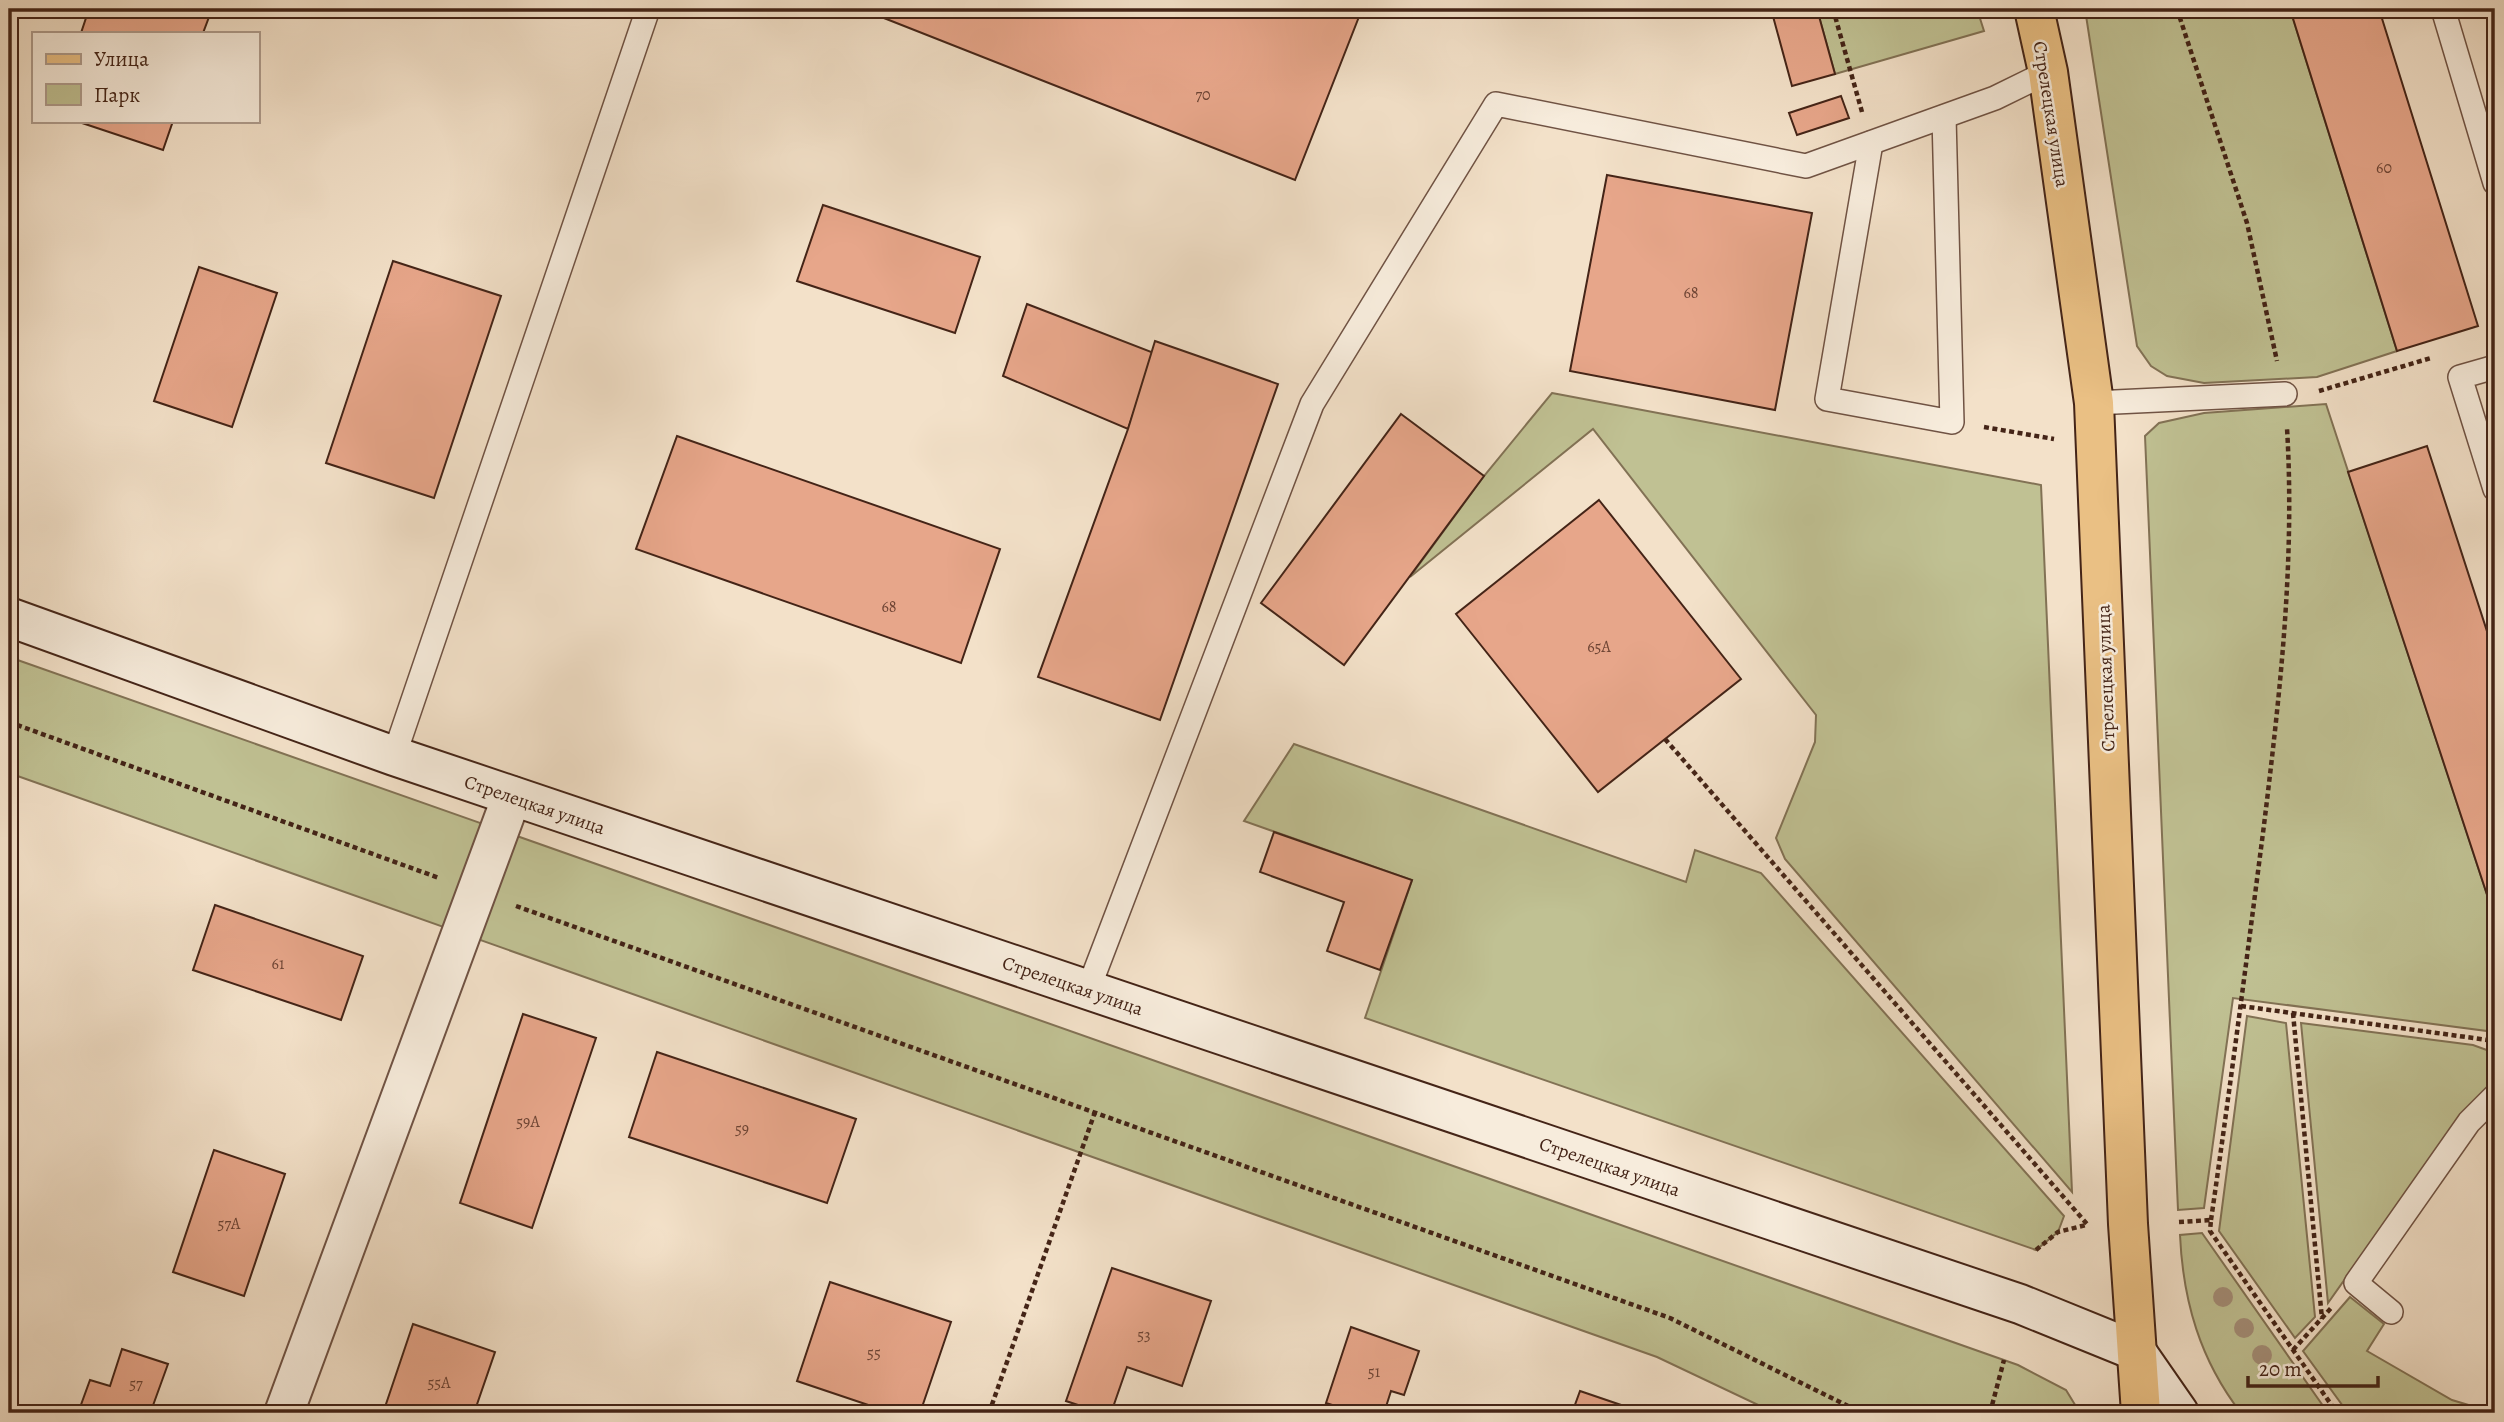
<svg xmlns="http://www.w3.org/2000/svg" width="2504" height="1422" viewBox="0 0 2504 1422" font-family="Alegreya,serif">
	<rect width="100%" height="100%" fill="#f3e1c9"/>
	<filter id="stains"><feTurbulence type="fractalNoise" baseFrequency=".00286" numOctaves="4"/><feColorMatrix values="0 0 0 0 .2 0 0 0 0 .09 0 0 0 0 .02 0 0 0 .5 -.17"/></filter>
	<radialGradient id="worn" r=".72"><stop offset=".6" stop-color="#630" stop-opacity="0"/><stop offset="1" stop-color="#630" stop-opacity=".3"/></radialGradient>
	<g fill="#c0c193" stroke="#827255" stroke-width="2">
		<path d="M1817,9H1977L1984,31L1835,74Z"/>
		<path d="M2085,9H2290L2397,351L2317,377L2204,383L2167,376L2151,366L2137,346Z"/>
		<path d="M1552,393L2041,485L2072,1192L1785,859L1776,838L1815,742L1816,715L1593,429L1410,577L1484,476Z"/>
		<path d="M2326,404L2495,919V1032L2233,998L2204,1208L2178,1210L2145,436L2159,423L2204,413Z"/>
		<path d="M9,657L2018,1365L2066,1390L2080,1413H1775L1657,1357L9,773Z"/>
		<path d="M1294,744L1686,882L1695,850L1761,873L2064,1216L2058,1232L2036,1250L1365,1018L1412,880L1244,821Z"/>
		<path d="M2247,1016L2286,1023L2315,1317L2295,1338L2219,1231Z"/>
		<path d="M2301,1023L2473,1045L2495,1053V1081L2461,1115L2328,1303Z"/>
		<path d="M2202,1233L2328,1413H2241C2200,1360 2183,1301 2180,1235Z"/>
		<path d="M2350,1297L2384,1324L2367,1351L2452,1400L2495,1413H2348L2303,1351Z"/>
	</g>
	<g fill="#e7a68a" stroke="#442417" stroke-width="2">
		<path d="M89,9H212L203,33H81Z"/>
		<path d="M861,9H1362L1295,180Z"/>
		<path d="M1771,9H1817L1835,74L1792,86Z"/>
		<path d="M2290,9H2379L2478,326L2397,351Z"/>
		<path d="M1841,96L1849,118L1797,135L1789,113Z"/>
		<path d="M76,121H173L163,150Z"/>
		<path d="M1607,175L1812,213L1775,410L1570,371Z"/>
		<path d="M823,205L980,257L955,333L797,281Z"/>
		<path d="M393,261L501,296L434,498L326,463Z"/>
		<path d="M199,267L277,293L232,427L154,401Z"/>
		<path d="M1027,304L1154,353L1128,429L1003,376Z"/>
		<path d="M1155,341L1278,384L1160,720L1038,677L1128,429Z"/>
		<path d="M1401,414L1484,476L1344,665L1261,603Z"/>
		<path d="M677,436L1000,549L961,663L636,549Z"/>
		<path d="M2427,446L2495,656V919L2348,472Z"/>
		<path d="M1599,500L1741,679L1598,792L1456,614Z"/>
		<path d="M1274,832L1412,880L1380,970L1327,951L1344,902L1260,872Z"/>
		<path d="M215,905L363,956L341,1020L193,970Z"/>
		<path d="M523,1014L596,1038L532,1228L460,1203Z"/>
		<path d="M657,1052L856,1119L827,1203L629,1137Z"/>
		<path d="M214,1150L285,1174L244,1296L173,1272Z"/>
		<path d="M1112,1268L1211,1301L1182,1386L1127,1367L1111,1413H1102L1066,1401Z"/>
		<path d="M830,1282L951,1322L920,1413H892L797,1381Z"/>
		<path d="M413,1324L495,1352L474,1413H383Z"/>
		<path d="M1351,1327L1419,1351L1404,1395L1391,1391L1384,1413H1357L1326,1403Z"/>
		<path d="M122,1349L168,1364L151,1411L158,1413H78L90,1380L110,1386Z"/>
		<path d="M1580,1391L1624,1406L1622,1413H1572Z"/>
	</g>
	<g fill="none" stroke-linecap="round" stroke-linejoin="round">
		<g stroke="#705344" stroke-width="26">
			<g id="service">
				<path d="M2443,9L2495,183"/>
				<path d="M1871,143L1827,399L1952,422L1944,117"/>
				<path d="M2495,367L2460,377L2495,489"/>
				<path d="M2094,403L2285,394"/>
				<path d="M394,756L648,9"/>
				<path d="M1088,990L1312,404L1496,104L1806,166L1995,98L2048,72"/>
				<path d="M2391,1312L2356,1283L2469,1122L2495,1096"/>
			</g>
		</g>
		<g stroke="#705344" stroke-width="42">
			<path id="minor" d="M284,1413L512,796"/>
		</g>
		<g stroke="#442417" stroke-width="42">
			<path id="secondary" d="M9,617L394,756L2020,1304L2136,1351L2179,1413"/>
		</g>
		<g stroke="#442417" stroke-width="42">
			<path id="primary" d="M2034,9L2048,72L2094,403L2128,1224L2141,1413"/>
		</g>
		<g stroke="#442417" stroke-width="4.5" stroke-dasharray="5 3.5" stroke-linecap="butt">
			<path d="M1833,9L1862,112"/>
			<path d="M2177,9L2247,223L2277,361"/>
			<path d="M2319,391L2431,358"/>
			<path d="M1984,427L2054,439"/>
			<path d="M9,722L439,878"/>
			<path d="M1665,739L2087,1224"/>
			<path d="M516,906L1670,1318L1862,1413"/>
			<path d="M2241,1006L2495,1041"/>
			<path d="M2293,1013L2322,1319"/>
			<path d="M2211,1220C2230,1089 2247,957 2264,825C2280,693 2295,562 2287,428"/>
			<path d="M2179,1222L2211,1220L2210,1231L2337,1413"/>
			<path d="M2036,1250L2058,1232L2086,1225"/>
			<path d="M2293,1350L2332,1307"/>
			<path d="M989,1413L1095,1112"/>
			<path d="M1990,1413L2004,1360"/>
		</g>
		<use href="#service" stroke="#f7ecdc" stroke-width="23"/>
		<use href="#minor" stroke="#f7ecdc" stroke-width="38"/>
		<use href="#secondary" stroke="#f7ecdc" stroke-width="38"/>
		<use href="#primary" stroke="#eac084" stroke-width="38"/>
	</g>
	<g fill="#a48e78">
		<circle cx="2223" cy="1297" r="10"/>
		<circle cx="2244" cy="1328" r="10"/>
		<circle cx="2262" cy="1355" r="10"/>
	</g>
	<g text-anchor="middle" stroke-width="5" stroke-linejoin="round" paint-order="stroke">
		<g font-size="16" fill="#6d4434">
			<text x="1203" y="100">70</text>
			<text x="2384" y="173">60</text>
			<text x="1691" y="298">68</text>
			<text x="889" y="612">68</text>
			<text x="1599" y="652">65А</text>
			<text x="278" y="969">61</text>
			<text x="528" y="1127">59А</text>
			<text x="742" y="1134">59</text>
			<text x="229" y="1229">57А</text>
			<text x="1144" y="1340">53</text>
			<text x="874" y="1358">55</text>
			<text x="1374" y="1377">51</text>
			<text x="439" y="1388">55А</text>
			<text x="136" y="1389">57</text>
		</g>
		<g font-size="19" fill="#442417" stroke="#f7ecdc">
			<text transform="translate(2052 114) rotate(81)" y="7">Стрелецкая улица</text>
			<text transform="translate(2105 678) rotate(-92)" y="7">Стрелецкая улица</text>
			<text transform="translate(535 804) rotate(19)" y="7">Стрелецкая улица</text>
			<text transform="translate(1073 985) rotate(19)" y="7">Стрелецкая улица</text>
			<text transform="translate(1610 1166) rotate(19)" y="7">Стрелецкая улица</text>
		</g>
	</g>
	<rect width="2504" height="1422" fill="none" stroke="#f3e1c9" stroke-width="35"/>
	<rect x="10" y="10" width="2483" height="1401" fill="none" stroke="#442417" stroke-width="3.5"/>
	<rect x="18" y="18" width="2469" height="1387" fill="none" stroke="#442417" stroke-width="2"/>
	<rect x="32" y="32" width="228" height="91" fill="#f7ecdc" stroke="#af9c8d" stroke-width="2"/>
	<rect x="46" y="54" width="35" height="10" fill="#eac084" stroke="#af9c8d" stroke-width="2"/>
	<text x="94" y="66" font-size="21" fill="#442417">Улица</text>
	<rect x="46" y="84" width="35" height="21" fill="#c0c193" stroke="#af9c8d" stroke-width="2"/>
	<text x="94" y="102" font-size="21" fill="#442417">Парк</text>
	<path d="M2248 1376v10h130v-10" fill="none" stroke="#442417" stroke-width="3.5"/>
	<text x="2259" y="1376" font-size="21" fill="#442417" stroke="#f7ecdc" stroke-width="5" paint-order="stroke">20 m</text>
	<rect width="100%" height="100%" filter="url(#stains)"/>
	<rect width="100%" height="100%" fill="url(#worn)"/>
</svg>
